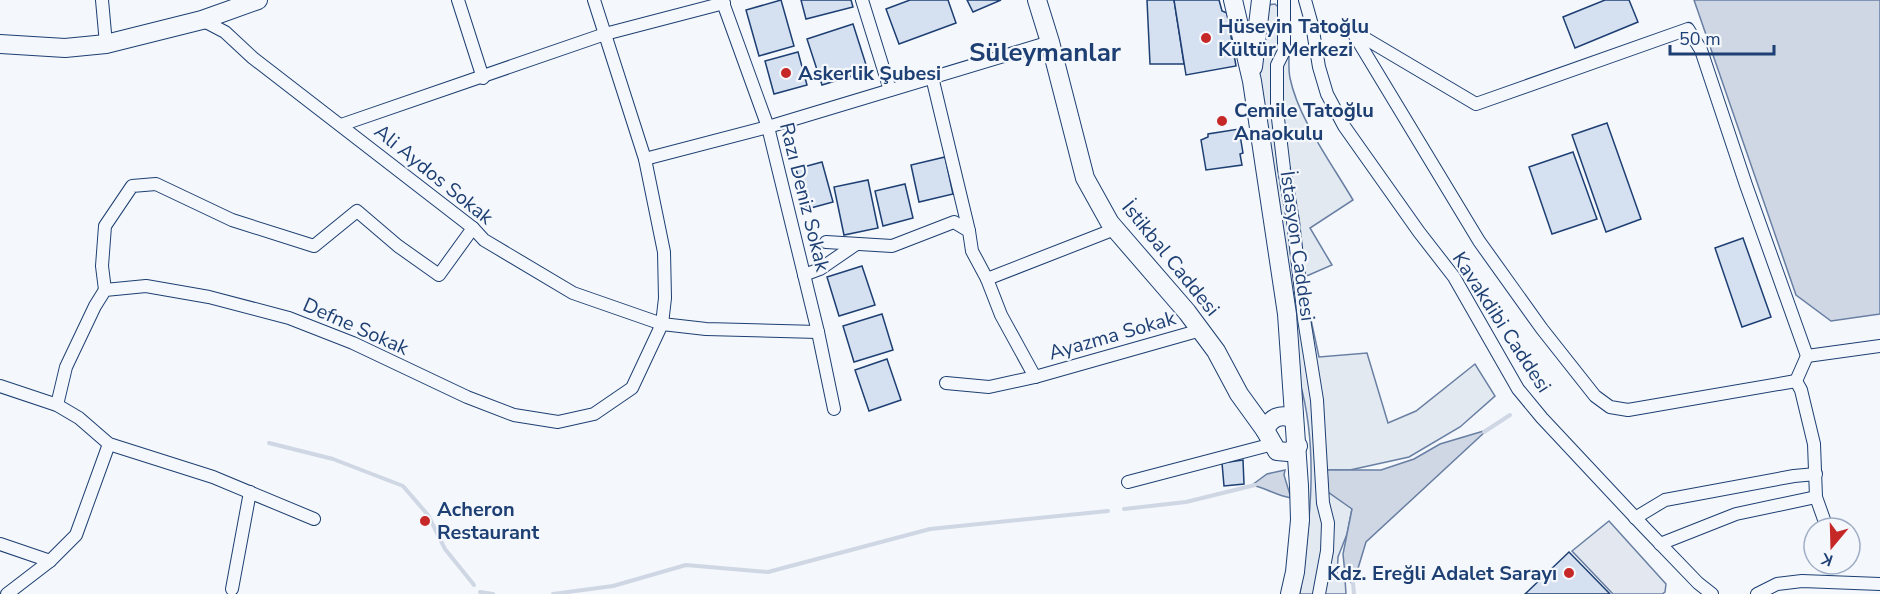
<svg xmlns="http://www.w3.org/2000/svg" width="1880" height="594" viewBox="0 0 1880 594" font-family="'Nunito Sans',sans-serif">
	<rect width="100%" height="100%" fill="#f4f7fb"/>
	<path fill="#e3e9f0" stroke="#687fa3" stroke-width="1.5" d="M1275,4C1299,24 1285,52 1290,78C1298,118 1332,164 1353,200L1310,228L1332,265L1302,278L1319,357L1367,353L1388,423L1416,411L1475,364L1495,396L1460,427L1409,457L1350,470H1327L1352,509L1347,534L1338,557L1337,578L1345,579L1346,594H1300C1310,525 1319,450 1300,383L1269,207L1259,67L1267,5Z"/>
	<path fill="#e3e8f0" stroke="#687fa3" stroke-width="1.5" d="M1609,521L1666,584L1665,592L1662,594H1613L1572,551Z"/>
	<g fill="#cfd7e4" stroke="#687fa3" stroke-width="1.5">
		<path d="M1694,0H1880V314L1831,321L1796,295Z"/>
		<path d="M1487,430L1366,542L1353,585L1345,574L1343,554L1352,509L1328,492L1327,470H1381L1414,459L1440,444Z"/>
		<path d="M1285,470L1284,475L1291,498C1277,496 1266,488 1252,485L1267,474Z"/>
	</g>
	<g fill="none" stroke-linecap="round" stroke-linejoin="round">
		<g stroke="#cfd7e4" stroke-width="4">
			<path d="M1484,432L1510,415"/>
			<path d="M269,443L333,459L403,486L428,515L445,549L474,585"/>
			<path d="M1124,509L1186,502L1255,485"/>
			<path d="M1353,583L1354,594"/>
			<path d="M480,592L493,594"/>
			<path d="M553,594L613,586L686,565L768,572L930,529L1108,511"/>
		</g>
	</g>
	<g fill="#d5e0f0" stroke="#1d3f73" stroke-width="1.5">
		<path d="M781,0L794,46L759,56L746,10Z"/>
		<path d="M801,0H851L853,7L806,19Z"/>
		<path d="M910,0H948L956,23L899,44L886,9Z"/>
		<path d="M967,0H1001L973,12Z"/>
		<path d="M1147,0H1174L1184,64H1150Z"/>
		<path d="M1174,0H1219L1222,11L1227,13L1236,66L1186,75Z"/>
		<path d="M1605,0H1629L1638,22L1575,48L1563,17Z"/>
		<path d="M853,24L868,71L822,85L807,39Z"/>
		<path d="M798,52L807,85L774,94L765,61Z"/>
		<path d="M1607,123L1641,219L1606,232L1572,135Z"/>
		<path d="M1239,129L1243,153L1240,154L1242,165L1206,170L1201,140L1208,137V134Z"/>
		<path d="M1573,152L1597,219L1552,234L1529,167Z"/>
		<path d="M945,157L953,194L919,202L911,165Z"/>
		<path d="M822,162L833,202L807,209L796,169Z"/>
		<path d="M868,180L878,228L844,235L834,187Z"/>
		<path d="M905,184L913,218L883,226L875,191Z"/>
		<path d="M1743,238L1771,317L1742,327L1715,248Z"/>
		<path d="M862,266L875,305L839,316L827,277Z"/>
		<path d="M882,314L893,350L854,362L843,326Z"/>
		<path d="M887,359L901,400L869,411L855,370Z"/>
		<path d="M1243,460L1244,484L1224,486L1222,463Z"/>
		<path d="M1569,552L1610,594H1525Z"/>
	</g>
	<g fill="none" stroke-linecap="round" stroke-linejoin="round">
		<g stroke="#1d3f73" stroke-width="14">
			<g id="street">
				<path d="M102,0L106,44"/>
				<path d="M458,0L483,78"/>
				<path d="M722,0L768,127L818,332L834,409"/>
				<path d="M862,0L890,90"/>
				<path d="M1284,0V51L1277,65V110L1284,169L1293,221L1304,319L1317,400L1323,503L1328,523L1327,551L1319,594"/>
				<path d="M1305,0L1312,25L1319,67L1327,94L1344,126L1419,232L1454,277L1518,389L1542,418L1645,528L1698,583L1712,594"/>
				<path d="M202,20L225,32L253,58L473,228L484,240L573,293L662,324L706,329L818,332"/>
				<path d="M1351,30L1476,104L1688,29L1701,50L1746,185L1807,356L1796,381L1801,390L1814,444L1816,497L1827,528"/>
				<path d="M1352,31L1479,241L1542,329L1595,396L1610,407L1628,410L1796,381"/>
				<path d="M932,77L969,231"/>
				<path d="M341,125L605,34L724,3"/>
				<path d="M645,159L768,127L1050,42"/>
				<path d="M826,242L892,246L954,222L969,231L972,251L987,279"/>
				<path d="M804,275L820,269L855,245"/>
				<path d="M105,290L102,266L105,226L132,186L156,184L232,220L314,246L357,211L398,246L439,275L473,228"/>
				<path d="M1807,356L1880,346"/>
				<path d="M1035,377L1001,315L987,279L1115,229"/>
				<path d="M946,383L989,387L1035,377L1201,330"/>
				<path d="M0,386L57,405L79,418L109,444L213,477L314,519"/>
				<path d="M57,405L66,367L95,306L105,290L146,286L209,297L289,318L353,343L467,397L514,415L558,422L594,414L632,388L662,324L665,298L664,252L645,159L594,0"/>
				<path d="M1128,482L1273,444"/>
				<path d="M1635,518L1665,500L1794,476L1816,474"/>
				<path d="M0,544L50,561"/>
				<path d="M1660,544L1736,514L1816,497"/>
				<path d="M232,589L250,492"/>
				<path d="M7,594L50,561L76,535L109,444"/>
				<path d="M1757,594L1777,584L1802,581L1880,584"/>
			</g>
		</g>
		<g stroke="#1d3f73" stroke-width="20">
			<g id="secondary">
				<path d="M1037,0L1050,42L1085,178L1110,223L1187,312L1216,351L1239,394L1265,430"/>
				<path d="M1233,0L1252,81L1287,314L1299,486L1300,520L1295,572L1290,594"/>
				<path d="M0,44L65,48L106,44L202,20L258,0"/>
				<path d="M1253,67L1261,0"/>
				<path d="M1294,419C1281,413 1271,417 1265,430L1277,451L1288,452L1298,446"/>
			</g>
		</g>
		<use href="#street" stroke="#f4f7fb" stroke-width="12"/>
		<use href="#secondary" stroke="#f4f7fb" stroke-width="18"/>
	</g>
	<g fill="#c62828" stroke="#f4f7fb" stroke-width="2">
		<circle cx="1206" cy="38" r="6"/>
		<circle cx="786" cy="73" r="6"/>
		<circle cx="1222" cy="121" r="6"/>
		<circle cx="425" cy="521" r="6"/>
		<circle cx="1569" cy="573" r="6"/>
	</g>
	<g text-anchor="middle" stroke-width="4.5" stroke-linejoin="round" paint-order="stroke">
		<g font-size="20" font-weight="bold" fill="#1d3f73" stroke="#f4f7fb" text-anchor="start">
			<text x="1218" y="33">Hüseyin Tatoğlu<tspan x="1218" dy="23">Kültür Merkezi</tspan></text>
			<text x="798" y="80">Askerlik Şubesi</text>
			<text x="1234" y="117">Cemile Tatoğlu<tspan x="1234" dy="23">Anaokulu</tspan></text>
			<text x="437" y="516">Acheron<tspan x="437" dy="23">Restaurant</tspan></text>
			<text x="1557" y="580" text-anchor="end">Kdz. Ereğli Adalet Sarayı</text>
		</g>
		<g font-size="20" fill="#1d3f73" stroke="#f4f7fb">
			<text transform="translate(434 174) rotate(39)" y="7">Ali Aydos Sokak</text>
			<text transform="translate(805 197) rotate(76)" y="7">Razı Deniz Sokak</text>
			<text transform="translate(1298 246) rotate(82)" y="7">İstasyon Caddesi</text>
			<text transform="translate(1171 258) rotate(51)" y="7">İstikbal Caddesi</text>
			<text transform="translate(1502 322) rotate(57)" y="7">Kavakdibi Caddesi</text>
			<text transform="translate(356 326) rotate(24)" y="7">Defne Sokak</text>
			<text transform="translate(1112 335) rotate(-16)" y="7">Ayazma Sokak</text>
		</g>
		<g font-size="26" font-weight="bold" fill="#1d3f73" stroke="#f4f7fb">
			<text x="1045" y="61">Süleymanlar</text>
		</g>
	</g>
	<g transform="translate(1832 546) rotate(199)"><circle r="28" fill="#f4f7fb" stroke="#9eadc5" stroke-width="1.5"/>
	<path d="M0-4.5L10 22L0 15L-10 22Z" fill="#c62828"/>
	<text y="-9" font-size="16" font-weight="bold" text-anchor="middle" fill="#1d3f73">K</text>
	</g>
	<path d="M1670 45v9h104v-9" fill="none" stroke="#1d3f73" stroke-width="3"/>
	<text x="1679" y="45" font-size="18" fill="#1d3f73" stroke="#f4f7fb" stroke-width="4.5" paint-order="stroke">50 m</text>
</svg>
